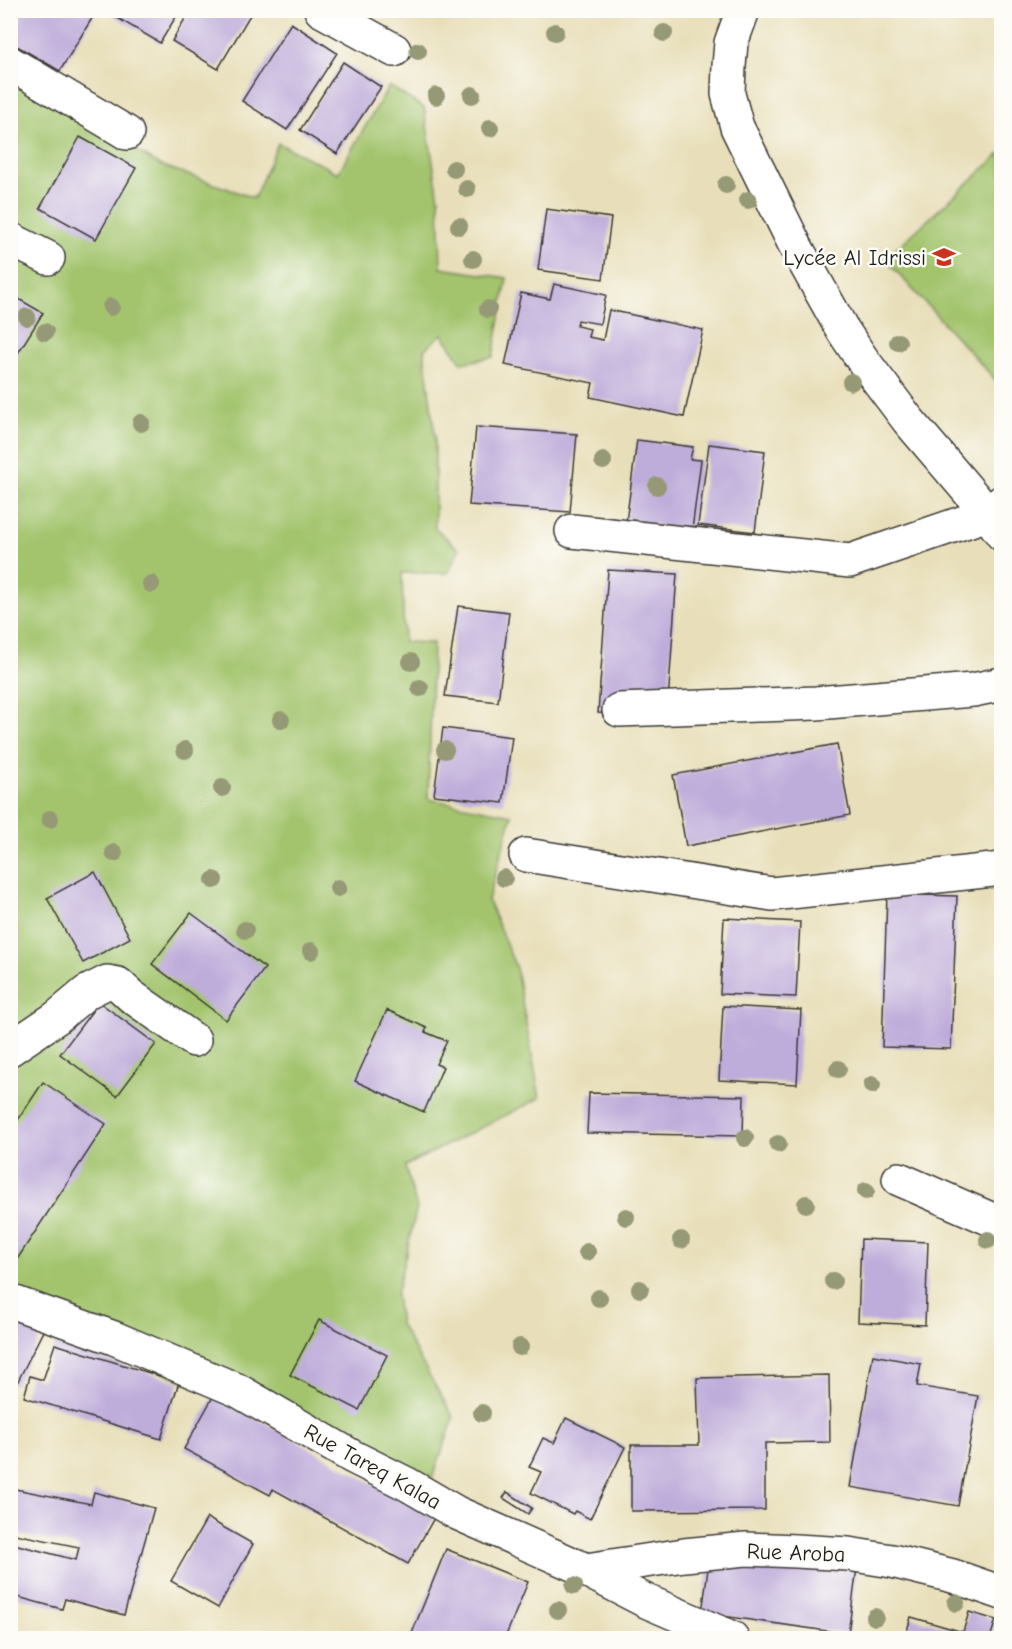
<svg xmlns="http://www.w3.org/2000/svg" width="1012" height="1649" viewBox="0 0 1012 1649" font-family="'Comic Neue',sans-serif">
	<rect width="100%" height="100%" fill="#fdfcf7"/>
	<filter id="ink" filterUnits="userSpaceOnUse"><feTurbulence type="fractalNoise" baseFrequency=".0167" numOctaves="2"/><feDisplacementMap in="SourceGraphic" scale="12" xChannelSelector="R" yChannelSelector="G"/><feConvolveMatrix kernelMatrix="1 2 1 2 8 2 1 2 1" color-interpolation-filters="sRGB"/></filter>
	<filter id="wash" filterUnits="userSpaceOnUse"><feTurbulence type="fractalNoise" baseFrequency=".008" numOctaves="4" result="noise"/><feDisplacementMap in="SourceGraphic" scale="24" xChannelSelector="R" yChannelSelector="G"/><feGaussianBlur stdDeviation="1.35" result="paint"/><feColorMatrix in="noise" values="0 0 0 0 0 0 0 0 0 0 0 0 0 0 0 0 0 1.4 0 .05"/><feComposite in="paint" operator="in"/></filter>
	<g filter="url(#wash)">
		<rect width="100%" height="100%" fill="#e8dfba"/>
		<g fill="#a3c46d" stroke="#607044" stroke-width="1.5">
			<path d="M10,74L160,165L254,198L278,143L338,173L389,86L424,108L439,199L441,268L507,278L493,357L462,363L442,334L424,350L435,437V528L459,549L448,573H402L404,642L433,643L428,799L512,815L488,900L516,968L540,1098L405,1166L417,1208L396,1295L400,1324L454,1418L426,1495L11,1301Z"/>
			<path d="M1001,153V386L885,259Z"/>
		</g>
		<g id="blocks">
			<g fill="#beacda">
				<path d="M12,10H97L60,71L10,42V14Z"/>
				<path d="M117,10H180L160,43L114,16Z"/>
				<path d="M190,10H243L250,15L218,69L172,41Z"/>
				<path d="M291,23L337,53L287,130L242,101Z"/>
				<path d="M343,62L381,87L337,154L300,130Z"/>
				<path d="M80,137L136,168L96,239L40,208Z"/>
				<path d="M546,209L611,218L603,279L538,270Z"/>
				<path d="M554,284L606,295L600,324L578,320L577,326L590,329L588,337L603,340L609,310L703,330L684,417L590,397L593,383L505,365L521,293L550,299Z"/>
				<path d="M10,294L43,313L10,366Z"/>
				<path d="M476,427L577,434L570,512L469,505Z"/>
				<path d="M637,440L693,447L690,459L701,460L692,530L626,522Z"/>
				<path d="M709,444L765,451L755,532L698,525Z"/>
				<path d="M608,570L677,574L667,717L598,713Z"/>
				<path d="M458,606L509,612L498,702L445,696Z"/>
				<path d="M443,728L512,737L503,803L434,795Z"/>
				<path d="M837,744L850,815L686,846L673,775Z"/>
				<path d="M95,872L130,938L83,963L47,898Z"/>
				<path d="M887,894L957,896L951,1049L882,1047Z"/>
				<path d="M191,913L265,968L226,1020L152,964Z"/>
				<path d="M724,918L800,922L796,997L720,994Z"/>
				<path d="M99,1002L156,1044L117,1096L60,1054Z"/>
				<path d="M723,1006L801,1010L797,1084L719,1080Z"/>
				<path d="M387,1010L427,1028L425,1032L447,1041L436,1064L443,1067L424,1112L355,1081Z"/>
				<path d="M43,1082L106,1124L18,1258L10,1252V1132Z"/>
				<path d="M589,1093L744,1096L743,1136L587,1133Z"/>
				<path d="M861,1239L928,1242L925,1325L858,1322Z"/>
				<path d="M10,1312L44,1329L16,1385L10,1382Z"/>
				<path d="M319,1320L387,1355L359,1410L290,1375Z"/>
				<path d="M55,1344L179,1382L161,1439L24,1397L30,1376L43,1380Z"/>
				<path d="M873,1355L921,1364L917,1386L978,1396L958,1506L850,1487Z"/>
				<path d="M829,1375L830,1442L765,1443V1510L631,1511V1445H699L697,1378Z"/>
				<path d="M214,1395L434,1518L408,1564L273,1489L270,1495L184,1449Z"/>
				<path d="M566,1418L625,1447L590,1519L575,1511L573,1514L531,1493L541,1472L529,1467L543,1438L554,1443Z"/>
				<path d="M10,1488L91,1504L94,1492L154,1508L124,1615L65,1599L62,1609L10,1595V1543L76,1560L79,1547L10,1533Z"/>
				<path d="M507,1492L532,1508L528,1514L503,1498Z"/>
				<path d="M207,1518L253,1544L218,1608L171,1581Z"/>
				<path d="M711,1547L857,1568L848,1634L702,1613Z"/>
				<path d="M446,1549L528,1582L505,1638H410Z"/>
				<path d="M969,1612L996,1620L990,1638H905L911,1617L963,1632Z"/>
			</g>
		</g>
	</g>
	<g filter="url(#ink)">
		<use href="#blocks" fill-opacity="0" stroke="#3b3934" stroke-width="1.5"/>
		<g fill="none" stroke-linecap="round" stroke-linejoin="round">
			<g stroke="#3b3934" stroke-width="36">
				<g id="minor">
					<path d="M321,10L394,50"/>
					<path d="M743,10L731,43L729,66L728,94L737,127L796,247L842,329L862,359L908,420L988,514L1002,534"/>
					<path d="M10,63L127,133"/>
					<path d="M10,239L48,258"/>
					<path d="M572,531L850,561L988,514L1002,502"/>
					<path d="M619,710L816,703L973,690L1002,684"/>
					<path d="M526,855L772,894L1002,869"/>
					<path d="M10,1049L56,1018L87,992L107,982L118,984L131,996L194,1040"/>
					<path d="M899,1179L1002,1224"/>
					<path d="M10,1301L114,1338L237,1390L353,1457L407,1484L457,1513L586,1570L646,1601L732,1638"/>
					<path d="M586,1570L684,1555L746,1549L796,1551L848,1554L892,1561L953,1576L1002,1593"/>
				</g>
			</g>
			<use href="#minor" stroke="#fff" stroke-width="33"/>
		</g>
		<g fill="#969975">
			<circle cx="555" cy="32" r="9"/>
			<circle cx="664" cy="33" r="9"/>
			<circle cx="418" cy="51" r="9"/>
			<circle cx="472" cy="95" r="9"/>
			<circle cx="436" cy="96" r="9"/>
			<circle cx="490" cy="128" r="9"/>
			<circle cx="454" cy="169" r="9"/>
			<circle cx="726" cy="185" r="9"/>
			<circle cx="467" cy="189" r="9"/>
			<circle cx="748" cy="200" r="9"/>
			<circle cx="459" cy="226" r="9"/>
			<circle cx="473" cy="259" r="9"/>
			<circle cx="111" cy="307" r="9"/>
			<circle cx="488" cy="309" r="9"/>
			<circle cx="27" cy="317" r="9"/>
			<circle cx="45" cy="332" r="9"/>
			<circle cx="898" cy="342" r="9"/>
			<circle cx="851" cy="382" r="9"/>
			<circle cx="141" cy="423" r="9"/>
			<circle cx="603" cy="461" r="9"/>
			<circle cx="657" cy="486" r="9"/>
			<circle cx="151" cy="584" r="9"/>
			<circle cx="411" cy="662" r="9"/>
			<circle cx="420" cy="688" r="9"/>
			<circle cx="281" cy="720" r="9"/>
			<circle cx="185" cy="750" r="9"/>
			<circle cx="445" cy="750" r="9"/>
			<circle cx="222" cy="788" r="9"/>
			<circle cx="50" cy="819" r="9"/>
			<circle cx="114" cy="853" r="9"/>
			<circle cx="504" cy="878" r="9"/>
			<circle cx="214" cy="880" r="9"/>
			<circle cx="338" cy="888" r="9"/>
			<circle cx="245" cy="930" r="9"/>
			<circle cx="311" cy="951" r="9"/>
			<circle cx="838" cy="1069" r="9"/>
			<circle cx="872" cy="1085" r="9"/>
			<circle cx="745" cy="1138" r="9"/>
			<circle cx="778" cy="1144" r="9"/>
			<circle cx="866" cy="1191" r="9"/>
			<circle cx="806" cy="1204" r="9"/>
			<circle cx="626" cy="1217" r="9"/>
			<circle cx="681" cy="1240" r="9"/>
			<circle cx="988" cy="1240" r="9"/>
			<circle cx="587" cy="1252" r="9"/>
			<circle cx="833" cy="1281" r="9"/>
			<circle cx="640" cy="1289" r="9"/>
			<circle cx="599" cy="1298" r="9"/>
			<circle cx="520" cy="1347" r="9"/>
			<circle cx="482" cy="1413" r="9"/>
			<circle cx="574" cy="1586" r="9"/>
			<circle cx="956" cy="1603" r="9"/>
			<circle cx="558" cy="1610" r="9"/>
			<circle cx="875" cy="1617" r="9"/>
		</g>
	</g>
	<defs>
		<g id="school-bare" transform="scale(1.8)"><path d="M0-5L7-2L0 1L-7-2ZM-4 1L0 2.5L4 1V4Q0 6-4 4Z" fill="#c8321e" stroke="#fdfcf7" stroke-width="2.5" paint-order="stroke"/></g>
	</defs>
	<g fill-rule="evenodd">
		<use href="#school-bare" x="944" y="257"/>
	</g>
	<g text-anchor="middle" stroke-width="5" stroke-linejoin="round" paint-order="stroke">
		<g font-size="22" fill="#1c1c1c" stroke="#fdfcf7" text-anchor="end">
			<text x="926" y="265">Lycée Al Idrissi</text>
		</g>
		<g font-size="22" fill="#1c1c1c" stroke="#fdfcf7">
			<text transform="translate(373 1466) rotate(29)" y="8">Rue Tareq Kalaa</text>
			<text transform="translate(796 1552) rotate(2)" y="8">Rue Aroba</text>
		</g>
	</g>
	<rect width="1012" height="1649" fill="none" stroke="#fdfcf7" stroke-width="36"/>
</svg>
